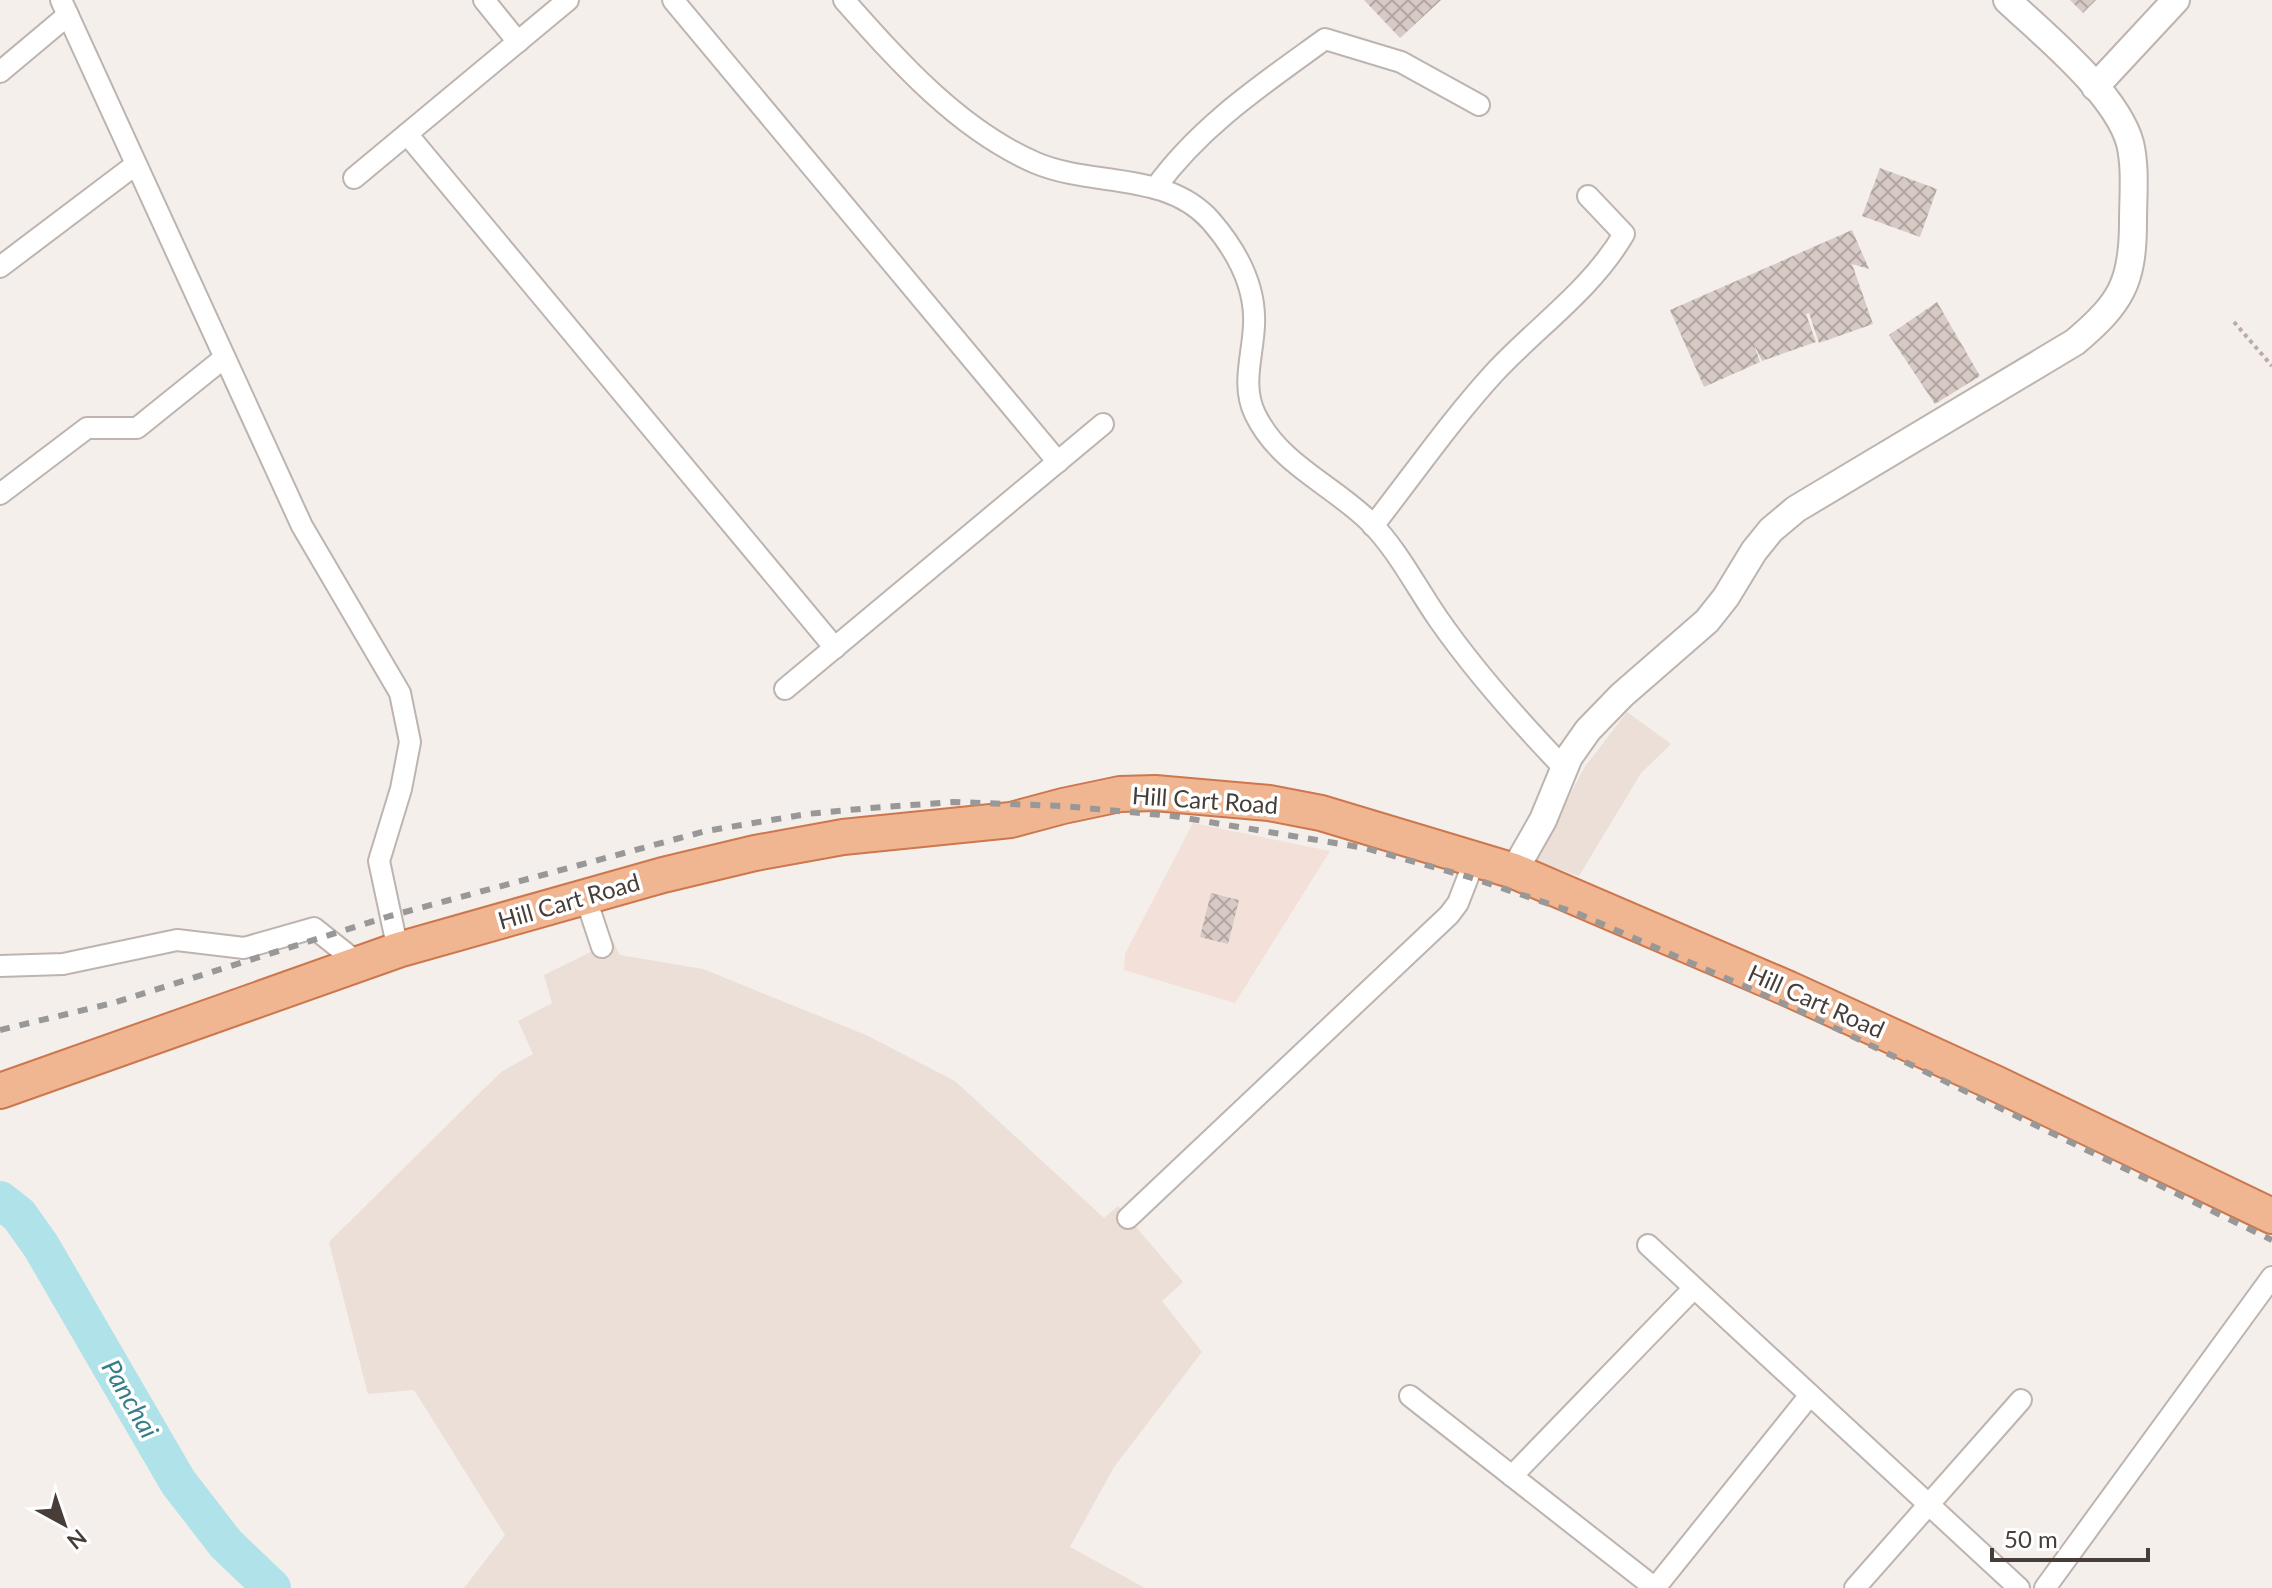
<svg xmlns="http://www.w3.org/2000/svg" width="2272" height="1588" viewBox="0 0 2272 1588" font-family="Lato,sans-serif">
	<defs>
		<pattern id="building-cross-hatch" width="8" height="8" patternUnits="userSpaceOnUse" patternTransform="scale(2)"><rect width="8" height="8" fill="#d7cac5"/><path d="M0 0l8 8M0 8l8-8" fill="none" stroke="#b0a5a1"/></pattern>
	</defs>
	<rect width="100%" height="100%" fill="#f4efeb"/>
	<path fill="#f2e0d9" d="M1193,823L1330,851L1235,1003L1124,970L1125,954Z"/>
	<g fill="#ebdfd7">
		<path d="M1627,712L1671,744L1641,773L1579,876L1536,861L1584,768Z"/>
		<path d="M613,941L620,955L703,969L866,1035L955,1081L1104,1218L1118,1206L1183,1282L1162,1301L1202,1352L1114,1467L1070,1547L1145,1588H464L505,1535L414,1390L368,1394L329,1242L501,1072L533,1054L518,1021L552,1003L544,975Z"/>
	</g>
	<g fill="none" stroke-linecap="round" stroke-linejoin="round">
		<path stroke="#afe2e9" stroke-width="38" d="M0,1200L19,1215L41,1246L178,1482L226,1544L272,1588"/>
	</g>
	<g fill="url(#building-cross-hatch)">
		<path d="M1364,0H1441L1400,38Z"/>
		<path d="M2070,0H2096L2083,13Z"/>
		<path d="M1880,168L1937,189L1920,237L1862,216Z"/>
		<path d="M1852,230L1869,269L1852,264L1873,324L1819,343L1809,313L1806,314L1816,342L1762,361L1754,344L1760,362L1704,387L1670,310Z"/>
		<path d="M1937,302L1980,376L1935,404L1889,335Z"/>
		<path d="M1211,893L1239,900L1228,944L1200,937Z"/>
	</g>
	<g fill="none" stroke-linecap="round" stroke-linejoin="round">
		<g stroke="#beb4af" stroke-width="24">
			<g id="minor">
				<path d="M61,0L302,526L400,693L410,742L401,789L379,861L398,950"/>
				<path d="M484,0L518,42"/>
				<path d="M673,0L1058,462"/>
				<path d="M844,0C899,62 959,130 1036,163C1093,187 1167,171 1211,221C1236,250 1256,285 1254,325C1253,355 1241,385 1255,414C1279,464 1331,484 1369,521C1398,550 1416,587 1439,620C1476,673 1519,721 1564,768"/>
				<path d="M0,72L68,15"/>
				<path d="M407,134L835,648"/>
				<path d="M354,178L568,0"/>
				<path d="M1156,187C1201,125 1263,84 1325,39L1401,62L1479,105"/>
				<path d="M0,267L135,165"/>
				<path d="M0,494L87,428H137L224,358"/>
				<path d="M1373,526C1413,475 1451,420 1495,372C1538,326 1591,290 1624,234L1588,196"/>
				<path d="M785,689L1103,424"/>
				<path d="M585,896L602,947"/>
				<path d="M0,966L63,964L177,940L244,948L314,928L358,963"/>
				<path d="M1128,1218L1449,915L1458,903L1475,859"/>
				<path d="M1648,1245L2019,1588"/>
				<path d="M1410,1396L1655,1588"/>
				<path d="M1512,1476L1694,1288"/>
				<path d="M1655,1588L1810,1395"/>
				<path d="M1855,1588L2021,1400"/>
				<path d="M2045,1588L2272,1277"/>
			</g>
		</g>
		<g stroke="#beb4af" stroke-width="30">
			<g id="tertiary">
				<path d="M2095,87L2176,0"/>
				<path d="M1514,871L1543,820L1569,757L1588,730L1622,695L1707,621L1726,597L1754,551L1771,530L1796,509L2075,342C2121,303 2133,283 2133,222C2133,196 2136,168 2130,143C2116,93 2044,35 2007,0"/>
			</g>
		</g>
		<g stroke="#cc774d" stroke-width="38">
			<path id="trunk" d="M0,1091L398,950L663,875L755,853L843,837L1011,820L1063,806L1120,794L1155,793L1269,803L1321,813L1514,871L1789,989L1997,1084L2272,1216"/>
		</g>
		<path stroke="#beaba2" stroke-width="4" stroke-dasharray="4 4" stroke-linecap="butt" d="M2234,322L2272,366"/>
		<use href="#minor" stroke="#fff" stroke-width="20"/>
		<use href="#tertiary" stroke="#fff" stroke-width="26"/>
		<use href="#trunk" stroke="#f0b691" stroke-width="34"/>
		<path stroke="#989898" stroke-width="6" stroke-dasharray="10 10" stroke-linecap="butt" d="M0,1030L113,1003L390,916L706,831L807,814L870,808L954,802L1063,806L1173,816L1365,848L1469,877L1579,914L1794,1008L2272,1240"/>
	</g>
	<g text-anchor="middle" stroke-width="7" stroke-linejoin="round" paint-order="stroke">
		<g font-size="24" fill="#473e3a" stroke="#fff">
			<text transform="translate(1205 801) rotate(4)" y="8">Hill Cart Road</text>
			<text transform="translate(569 902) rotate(-16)" y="8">Hill Cart Road</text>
			<text transform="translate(1816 1002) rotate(24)" y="8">Hill Cart Road</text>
		</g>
		<g font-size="26" font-style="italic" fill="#367f89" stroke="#fff">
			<text transform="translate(130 1399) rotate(60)" y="9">Panchai</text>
		</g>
	</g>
	<g transform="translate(64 1524) rotate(140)" stroke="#ffffff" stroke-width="6" paint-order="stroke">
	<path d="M0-6L14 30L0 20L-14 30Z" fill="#473e3a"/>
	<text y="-12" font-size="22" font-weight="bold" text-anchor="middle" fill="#473e3a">N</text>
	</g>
	<path d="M1992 1548v12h156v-12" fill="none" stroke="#473e3a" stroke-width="4"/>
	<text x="2004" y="1548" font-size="24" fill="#473e3a" stroke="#ffffff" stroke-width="6" paint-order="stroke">50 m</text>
</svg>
